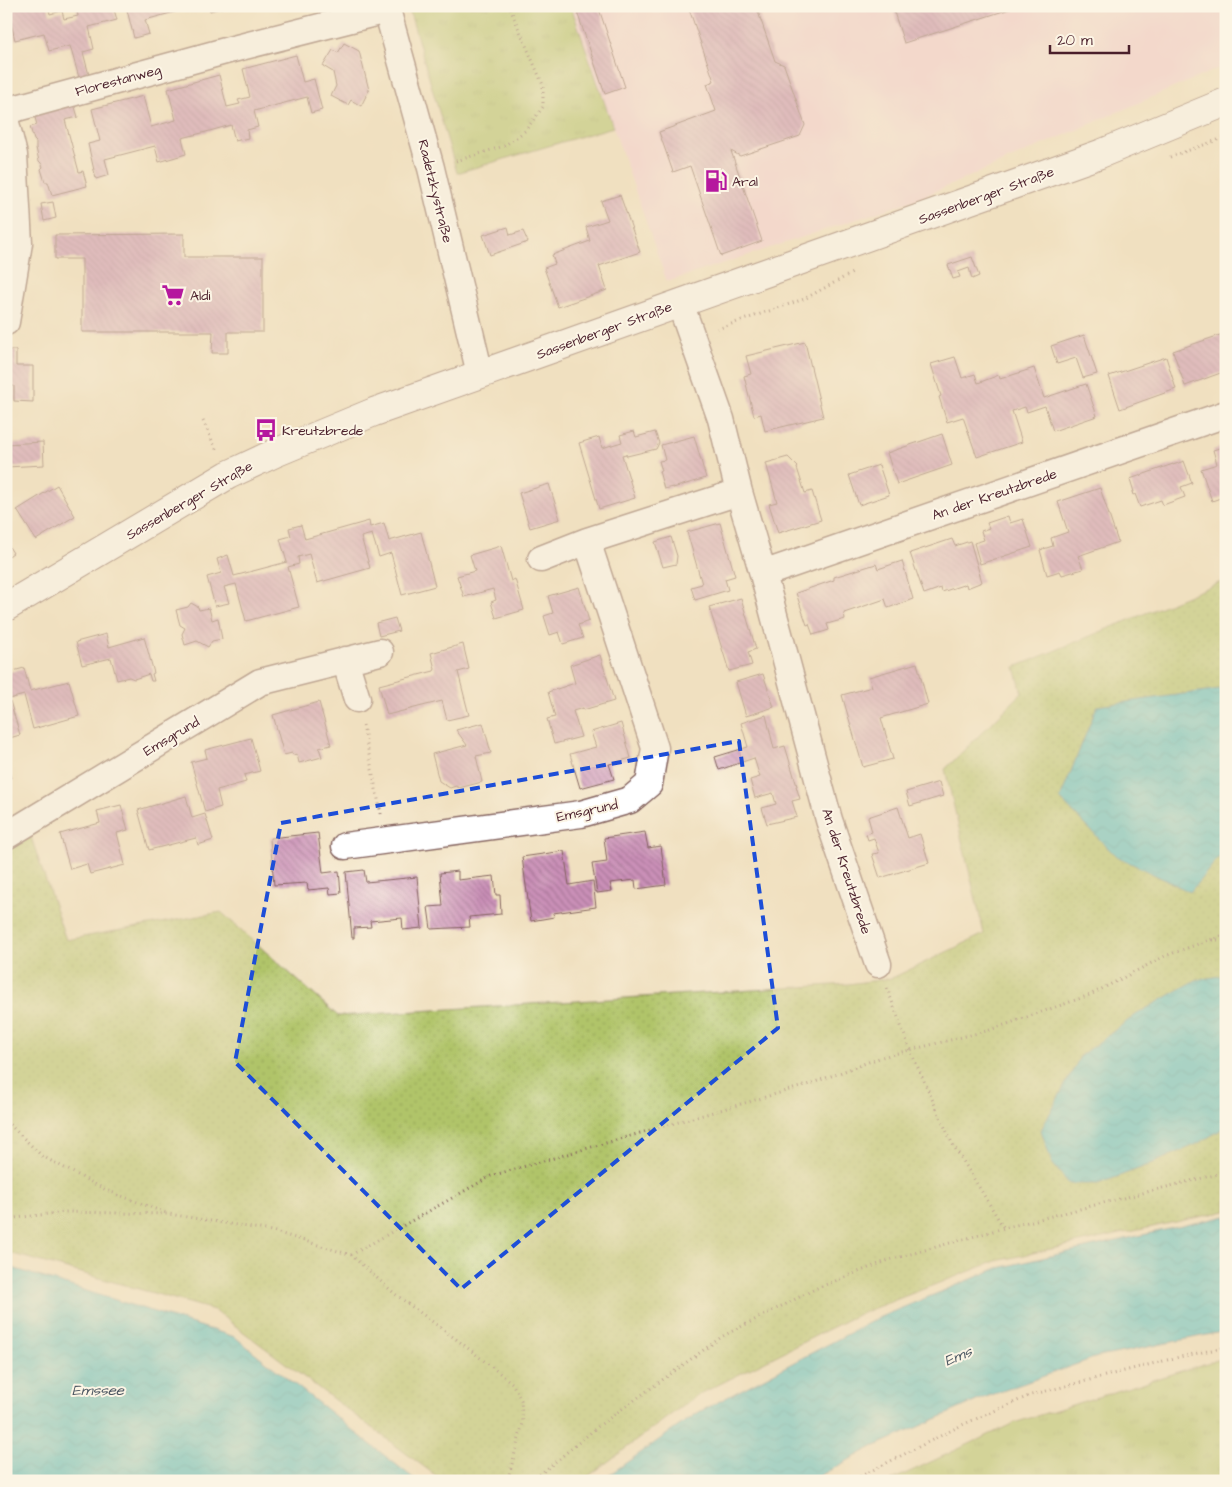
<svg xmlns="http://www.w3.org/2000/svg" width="1232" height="1487" font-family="'Architects Daughter',sans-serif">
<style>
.built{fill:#f5cfda}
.grass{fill:url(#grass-tufts);stroke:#7d724a}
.park{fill:url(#park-dots);stroke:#7d724a}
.water{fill:url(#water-waves);stroke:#4f707a}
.building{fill:url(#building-back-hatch)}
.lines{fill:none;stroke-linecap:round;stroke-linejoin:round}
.minor-casing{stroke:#84635f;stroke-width:29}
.tertiary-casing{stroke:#84635f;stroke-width:30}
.path{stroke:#84635f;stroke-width:3;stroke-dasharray:1 4;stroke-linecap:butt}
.minor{stroke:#fff;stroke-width:26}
.tertiary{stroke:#fff;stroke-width:28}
.marked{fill:none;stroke:#1d4ed8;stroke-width:4;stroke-dasharray:10 6;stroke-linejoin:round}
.labels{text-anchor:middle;stroke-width:4;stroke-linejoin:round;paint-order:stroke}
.street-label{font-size:14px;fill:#4a1f2b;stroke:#fcf5e5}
.poi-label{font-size:14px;fill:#4a1f2b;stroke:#fcf5e5;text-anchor:start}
.water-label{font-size:15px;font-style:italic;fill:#4e5863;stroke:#fcf5e5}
</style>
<defs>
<pattern id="grass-tufts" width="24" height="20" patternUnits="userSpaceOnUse" patternTransform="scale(1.25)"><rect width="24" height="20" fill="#b0c469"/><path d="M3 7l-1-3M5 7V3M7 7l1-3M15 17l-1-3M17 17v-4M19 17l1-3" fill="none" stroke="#99a85b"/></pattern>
<pattern id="park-dots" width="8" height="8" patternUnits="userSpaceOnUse" patternTransform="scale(1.25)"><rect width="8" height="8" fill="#b0c469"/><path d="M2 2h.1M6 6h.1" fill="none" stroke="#99a85b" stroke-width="1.8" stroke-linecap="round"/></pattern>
<pattern id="water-waves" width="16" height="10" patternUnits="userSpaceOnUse" patternTransform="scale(1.25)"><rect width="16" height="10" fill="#54c2ca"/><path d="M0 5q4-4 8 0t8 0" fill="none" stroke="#4ba6ae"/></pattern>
<pattern id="building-back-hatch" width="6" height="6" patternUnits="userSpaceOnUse" patternTransform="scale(1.25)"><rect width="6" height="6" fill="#ca90b8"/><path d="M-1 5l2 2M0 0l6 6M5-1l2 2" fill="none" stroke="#a67596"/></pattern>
</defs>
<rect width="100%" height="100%" fill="#fcf5e5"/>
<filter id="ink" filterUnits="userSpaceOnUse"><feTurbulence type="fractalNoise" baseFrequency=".02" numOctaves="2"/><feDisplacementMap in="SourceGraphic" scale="10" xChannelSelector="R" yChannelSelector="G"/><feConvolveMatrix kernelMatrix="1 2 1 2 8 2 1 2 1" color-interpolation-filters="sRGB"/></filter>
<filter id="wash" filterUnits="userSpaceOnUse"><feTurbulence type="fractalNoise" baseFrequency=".0096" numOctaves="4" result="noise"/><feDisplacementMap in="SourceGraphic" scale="20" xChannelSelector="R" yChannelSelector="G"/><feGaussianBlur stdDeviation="1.12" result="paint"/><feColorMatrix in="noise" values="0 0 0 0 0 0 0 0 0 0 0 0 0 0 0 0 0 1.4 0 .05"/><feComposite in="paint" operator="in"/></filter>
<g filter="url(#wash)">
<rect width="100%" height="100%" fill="#f0e0c0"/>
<!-- built -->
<path class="built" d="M571,6H1226V65L918,199L667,282Z"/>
<!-- grass -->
<path class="grass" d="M408,6H571L613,127L457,173Z
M1226,1357V1481H890L1014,1423Z"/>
<!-- park -->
<path class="park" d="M1226,580V1211L996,1261L859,1314L696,1396L582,1481H443L214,1310L6,1252V851L31,837L66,940L221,912L338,1016L848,984L892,978L984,934L945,769L1022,693L1015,667Z"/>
<!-- water -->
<path class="water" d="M1220,689L1226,709V849L1190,892L1116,856L1060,799L1097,706Z
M1226,975V1127L1195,1145L1146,1166L1098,1184H1069L1052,1163L1041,1130L1081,1055L1137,1014L1196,980Z
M1226,1216V1331L1094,1358L983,1398L871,1448L810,1481H600L699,1412L880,1317L998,1268Z
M6,1266L235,1337L417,1481H6Z"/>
<g id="blocks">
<!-- building -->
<path class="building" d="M7,6H48L50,14L62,11L64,19L78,16L76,6H113L117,20L89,27L94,49L83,52L90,79L80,81L70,46L49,51L44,33L15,40Z
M126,6H193V7L145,20L149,34L134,38Z
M209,6H224V7L210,11Z
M575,6H598L625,87L605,94Z
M688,6H756L775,61L784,65L805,125L800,136L740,156L731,151L762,241L721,256L690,166L673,172L659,132L716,111L707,84L714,81Z
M892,6H1016V7L904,43Z
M344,43L359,51L369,90L361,106L351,100L348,105L331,96L336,86L333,72L323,66L333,50L338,53Z
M296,55L303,82L314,79L322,110L311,113L307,97L254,111L258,127L247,130L248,138L235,141L231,125L206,132L182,138L186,154L159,162L155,146L105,159L109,175L96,179L88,144L100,141L92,109L143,96L151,127L176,120L168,89L219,75L227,107L240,104L238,100L250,97L243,69Z
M74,104L78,117L65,120L79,172L83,171L87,186L52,195L48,182H45L41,169L43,167L41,163L39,161L36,148V142L34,140L30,127L37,125L34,114Z
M620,195L640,252L599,266L607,290L558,307L544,268L555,264L552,255L590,241L586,227L608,220L601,201Z
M53,202L56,218L44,221L41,204Z
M508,227L510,235L523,231L528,242L490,255L483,235Z
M184,234V257H263V332H228V353H212L213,332H82V259H55V235Z
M972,257L979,276L972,279L969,268L958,272L960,277L953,279L948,265Z
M1226,333V371L1185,386L1173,351Z
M1084,335L1097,374L1083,378L1076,358L1057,364L1051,346Z
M805,342L823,417L765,431L761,414L754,416L744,376L751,374L746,356Z
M6,350H16V366H33V402L14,401V386H6Z
M955,357L962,378L975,374L978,383L999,375L1000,379L1034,368L1044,398L1086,384L1097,416L1053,431L1045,406L1027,412L1025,407L1012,411L1022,442L977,457L963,417L947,422L939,397L941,396L931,364Z
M1166,357L1176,389L1120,409L1109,376Z
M634,431L636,437L655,432L659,443L656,449L627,456L626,454L622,455L635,498L599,509L579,443L599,437L602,448L622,442L620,435Z
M942,434L952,465L897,484L887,453Z
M694,436L706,478L673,488V487L664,489L659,471H662L659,461L665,460L661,445Z
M43,442L44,465L6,467V444Z
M1226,446V496L1212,501L1201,469L1217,464L1213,450Z
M788,457L798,467L797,468L805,493L812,491L821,520L778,533L769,504L777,502L766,463Z
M1184,461L1192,483L1181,487L1185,497L1163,505L1161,500L1140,507L1135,494L1133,495L1132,492H1134L1130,479L1173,464V465Z
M879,465L889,495L859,505L849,475Z
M549,484L560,519L530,528L519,493Z
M57,485L75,516L36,540L17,510Z
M1100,488L1118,542L1078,556L1083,569L1062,575L1060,571L1047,575L1040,550L1053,546L1051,538L1068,532L1058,502Z
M1008,516L1010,523L1023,519L1032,547L980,564L974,543L984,540L981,531L989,528L987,523Z
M369,521L370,527L384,523L389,541L421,532L435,586L402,595L391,553L379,557L372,534L361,537L370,568L317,583L309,554L298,557L299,564L288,567L299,607L246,621L236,584L224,587L229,603L215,606L207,577L221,573L217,559L228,555L234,576L287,562L280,539L291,536L289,528L301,525L305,539Z
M720,523L735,576L725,579L728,590L695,600L691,587L702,584L687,532Z
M671,537L677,556L676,564L663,567L655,542Z
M952,539L955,546L970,541L982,582L967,588L966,584L942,592L941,588L924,594L910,553Z
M6,542L13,553L6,558Z
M501,546L511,581L515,579L524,610L496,618L491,602L496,600L493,589L464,597L457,576L475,571L470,555Z
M902,561L913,599L888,608L885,599L844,613L845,619L827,624L829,630L813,635L809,624L807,625L796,593L834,580V577L876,564L878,569Z
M579,587L589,621L578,625L583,638L563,644L559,632L550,635L544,616L553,613L548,596Z
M741,598L756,649L748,652L752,665L729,671L709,607Z
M191,603L198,607L199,610L209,608L212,620L218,618L222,639L212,641L208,647L197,641L185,645L182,634L185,628L180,625L176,610L188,607Z
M395,618L399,631L379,636L376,623Z
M106,634L109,647L144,637L154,673L152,674L154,681H151L149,674L134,679L129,677L117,680L111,658L82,665L76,642Z
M463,644L469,669L458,672L469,715L447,720L442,701L387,715L379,685L434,671L435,669L431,653Z
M600,655L614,701L583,710V708L573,711L581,737L554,744L547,719L555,717L548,692L575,683L570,665Z
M917,663L928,704L881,718L893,759L863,767L842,695L872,687L869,677Z
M24,668L30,691L69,681L79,716L33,729L24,695L9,699L6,688V673Z
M763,674L774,707L746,716L736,682Z
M10,701L20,735L6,739V702Z
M319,702L331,745L319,748L322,757L299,763L297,754L293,755L292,753L284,755L273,715Z
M766,715L774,749L785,746L797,786H796L800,799L792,801L797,817L767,824L762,808L776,804L773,793L755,798L750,780L760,777L754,758L719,770L715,757L748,747L741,723Z
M483,723L491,753L476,756L482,782L459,788L456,786L450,788L439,781L432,754L467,745L456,730Z
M621,723L631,758L609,764L614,779L580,788L570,754L596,747L591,732Z
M251,738L260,771L244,775L246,782L217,790L221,807L205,812L191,762L207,758L205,750Z
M6,762L11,778L6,779Z
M939,782L943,796L910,806L906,792Z
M186,796L192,818L205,814L213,840L198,845L196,838L149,850L138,810Z
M121,805L128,830L117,833L125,865L90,874L87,864L70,869L60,834L100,823L97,811Z
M898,807L908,838L920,834L929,863L880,878L872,854L879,853L874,838L868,840L866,834L872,832L868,817Z
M645,832L648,848L661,846L666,885L636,889L635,880L610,883L612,891L597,893L592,864L607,862L604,838Z
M318,833L323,873L339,871L341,893L330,894L329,888L308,890L307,883L274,885L270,838Z
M564,851L569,885L593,881L596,907L553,913L554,917L531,921L522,857Z
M364,870L366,882L417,877L422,928L403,930L402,918L370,921L371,927L354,928V938H352L346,872Z
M458,871V880L494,876L496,895H500L501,914L469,917L470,927L431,929L428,907L443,906L440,873Z"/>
</g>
</g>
<g filter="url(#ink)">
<use href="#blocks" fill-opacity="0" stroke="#84635f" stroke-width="1"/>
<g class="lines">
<defs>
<path id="minor" d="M386,6L431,168L480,374
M6,111L229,50L387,10
M6,123L14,155L19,243L6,322
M680,303L721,419L739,492L763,574L829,820L878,964
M541,559L587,541L739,492
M763,574L1226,414
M345,660L357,699
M6,836L260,682L380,652
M345,846L581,814L630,800L649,784L655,748L587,541"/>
<path id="tertiary" d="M6,607L228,475L275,453L374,412L1100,154L1226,102"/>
</defs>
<!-- minor casing -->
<use href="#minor" class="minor-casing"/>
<!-- tertiary casing -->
<use href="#tertiary" class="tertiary-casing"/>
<!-- path -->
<path class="path" d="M1170,157L1226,137
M456,161L504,146L525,131L543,107V85L509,6
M717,329L804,299L854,272
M203,421L217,451
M363,725L381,814
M1212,940H1226
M887,988L910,1050L952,1143L1004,1228
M6,1121L42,1156L106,1190L166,1213
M6,1219L66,1212L169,1214L272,1231L351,1255L395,1294L464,1345L512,1383L521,1400L523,1423L508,1479L509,1481
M351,1255L491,1176L807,1085L882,1057L990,1030L1090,995L1165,956L1226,934
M532,1481L600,1425L723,1336L817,1288L889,1260L1004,1228L1226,1172
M851,1481L962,1425L1031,1395L1175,1358L1226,1347"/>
<!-- minor -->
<use href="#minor" class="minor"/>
<!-- tertiary -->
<use href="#tertiary" class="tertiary"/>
</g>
</g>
<!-- marked area -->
<path d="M0 0H1232V1487H0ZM739,741L778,1028L461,1289L235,1062L281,823Z" fill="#f0e0c0" fill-opacity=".55" fill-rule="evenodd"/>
<path class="marked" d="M739,741L778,1028L461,1289L235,1062L281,823Z"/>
<!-- icons -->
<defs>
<symbol id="fuel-bare" viewBox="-9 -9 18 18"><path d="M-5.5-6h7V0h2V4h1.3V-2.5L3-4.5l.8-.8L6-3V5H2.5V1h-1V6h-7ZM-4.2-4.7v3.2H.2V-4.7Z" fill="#b5179e" stroke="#fcf5e5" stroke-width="2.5" paint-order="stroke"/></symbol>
<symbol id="supermarket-bare" viewBox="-9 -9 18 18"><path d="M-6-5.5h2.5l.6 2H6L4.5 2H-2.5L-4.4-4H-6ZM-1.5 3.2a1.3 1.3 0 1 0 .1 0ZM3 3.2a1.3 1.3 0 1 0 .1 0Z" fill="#b5179e" stroke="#fcf5e5" stroke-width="2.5" paint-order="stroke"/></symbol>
<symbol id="bus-bare" viewBox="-9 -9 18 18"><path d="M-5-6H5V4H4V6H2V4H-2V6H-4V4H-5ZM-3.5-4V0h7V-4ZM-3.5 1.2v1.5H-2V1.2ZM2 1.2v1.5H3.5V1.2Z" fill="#b5179e" stroke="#fcf5e5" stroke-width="2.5" paint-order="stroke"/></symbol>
</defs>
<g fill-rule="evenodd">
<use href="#fuel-bare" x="700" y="165" width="32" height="32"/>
<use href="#supermarket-bare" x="157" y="279" width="32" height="32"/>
<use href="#bus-bare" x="250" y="414" width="32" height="32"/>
</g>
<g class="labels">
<!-- street labels -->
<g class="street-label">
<text transform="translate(118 80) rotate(-15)" y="5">Florestanweg</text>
<text transform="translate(436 191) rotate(76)" y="5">Radetzkystraße</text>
<text transform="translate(986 195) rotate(-20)" y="5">Sassenberger Straße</text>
<text transform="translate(604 330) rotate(-20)" y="5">Sassenberger Straße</text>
<text transform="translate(994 494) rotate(-19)" y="5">An der Kreutzbrede</text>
<text transform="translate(189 500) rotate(-30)" y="5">Sassenberger Straße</text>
<text transform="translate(171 736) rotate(-31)" y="5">Emsgrund</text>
<text transform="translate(587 810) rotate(-12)" y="5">Emsgrund</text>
<text transform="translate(847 871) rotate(72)" y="5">An der Kreutzbrede</text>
</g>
<!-- poi labels -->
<g class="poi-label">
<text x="732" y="186">Aral</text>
<text x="190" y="300">Aldi</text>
<text x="282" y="435">Kreutzbrede</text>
</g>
<!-- water labels -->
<g class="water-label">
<text transform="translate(958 1356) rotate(-23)" y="5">Ems</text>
<text x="98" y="1395">Emssee</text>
</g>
</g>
<!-- margin -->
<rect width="1232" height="1487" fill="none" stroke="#fcf5e5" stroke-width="25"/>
<!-- scale -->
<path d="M1050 45v8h79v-8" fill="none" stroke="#4a1f2b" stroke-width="2.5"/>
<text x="1057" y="45" font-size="15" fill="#4a1f2b" stroke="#fcf5e5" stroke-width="4" paint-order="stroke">20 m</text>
</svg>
